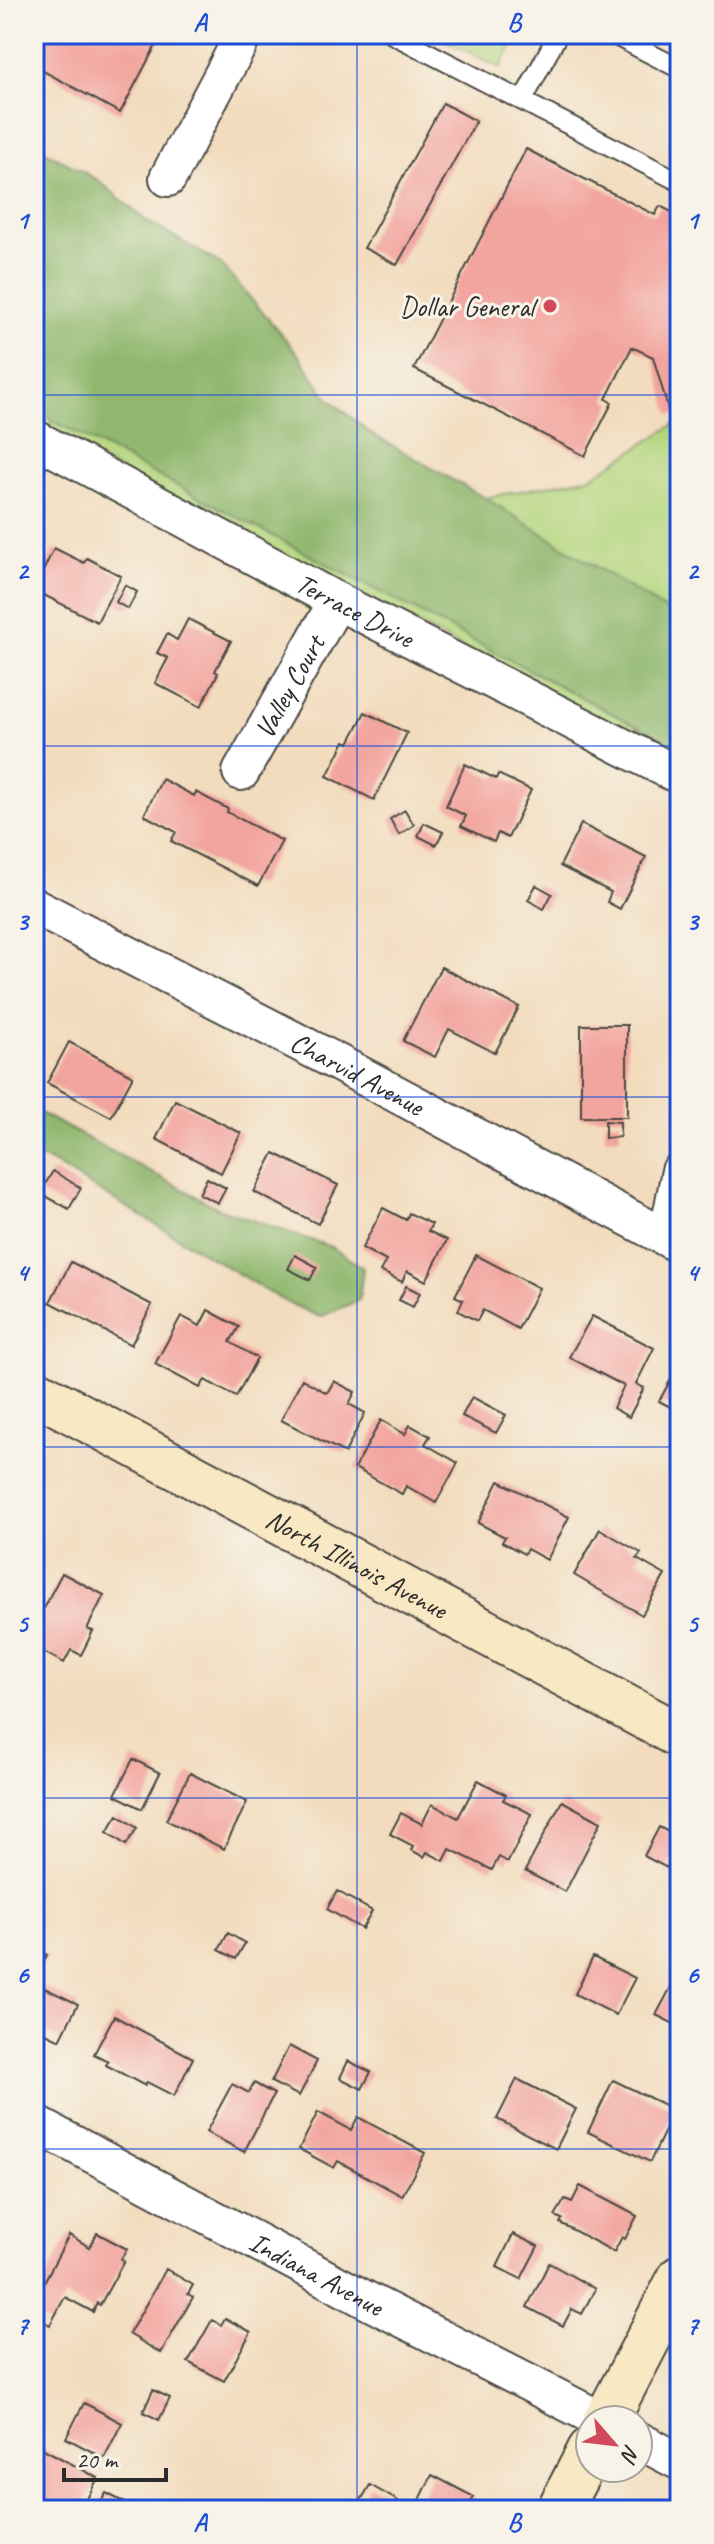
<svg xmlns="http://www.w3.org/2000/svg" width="714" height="2544" font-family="Caveat,sans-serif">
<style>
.green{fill:#b4d67e;stroke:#708054;stroke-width:2}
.forest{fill:#8fb76d;stroke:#5d714c;stroke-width:2}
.building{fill:#f2a49e}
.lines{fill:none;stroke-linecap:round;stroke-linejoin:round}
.lane-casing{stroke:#494641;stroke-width:22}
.street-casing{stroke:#494641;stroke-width:40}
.secondary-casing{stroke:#494641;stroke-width:48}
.lane{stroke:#fff;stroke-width:18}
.street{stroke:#fff;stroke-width:36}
.secondary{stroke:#f8e8c3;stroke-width:44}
.grid{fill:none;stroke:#1d4ed8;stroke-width:2;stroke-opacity:0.55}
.poi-dot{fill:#d1495b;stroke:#f7f3e8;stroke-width:3}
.labels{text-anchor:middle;stroke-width:6;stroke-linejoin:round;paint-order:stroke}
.poi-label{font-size:28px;fill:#2b2b2b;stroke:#f7f3e8;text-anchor:end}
.street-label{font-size:28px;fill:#2b2b2b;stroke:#f7f3e8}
.neatline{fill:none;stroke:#1d4ed8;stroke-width:3}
.grid-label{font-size:26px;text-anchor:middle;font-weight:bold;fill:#1d4ed8}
</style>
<rect width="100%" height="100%" fill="#f7f3e8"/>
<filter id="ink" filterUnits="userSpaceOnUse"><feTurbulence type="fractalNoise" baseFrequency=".0125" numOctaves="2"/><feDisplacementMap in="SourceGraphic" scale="16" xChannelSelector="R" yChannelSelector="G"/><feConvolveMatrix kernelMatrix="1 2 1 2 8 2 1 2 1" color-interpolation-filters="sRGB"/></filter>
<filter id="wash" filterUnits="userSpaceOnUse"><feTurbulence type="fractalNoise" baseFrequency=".006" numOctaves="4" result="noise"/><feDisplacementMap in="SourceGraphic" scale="32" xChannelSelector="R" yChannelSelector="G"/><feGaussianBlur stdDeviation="1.8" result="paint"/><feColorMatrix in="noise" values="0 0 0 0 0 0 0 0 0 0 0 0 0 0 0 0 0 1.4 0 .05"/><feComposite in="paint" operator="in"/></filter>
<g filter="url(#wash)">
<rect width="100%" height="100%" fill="#f2dcbd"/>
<!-- green -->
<path class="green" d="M433,34H518L500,68Z
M53,420L680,749V760L46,433Z
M680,421V619L485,498L591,477Z"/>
<!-- forest -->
<path class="forest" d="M34,145L98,180L145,220L221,264L295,350L328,398L370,433L485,498L680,619V749L34,411Z
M34,1110L220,1209L331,1247L363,1268L359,1300L320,1317L284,1301L49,1161L34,1156Z"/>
<g id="blocks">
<!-- building -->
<path class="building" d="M48,34H162L120,113L34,66V60Z
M443,103L476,121L397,265L364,248Z
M526,149L655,215L660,206L680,216V412L670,415L653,357L632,347L606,399L612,403L585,456L414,369Z
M54,548L84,563L87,558L121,576L97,622L34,590Z
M125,585L137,592L128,609L116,602Z
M188,619L231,641L215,671L218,673L201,707L155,683L168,658L157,653L167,634L177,640Z
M365,712L407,733L374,800L327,776L345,741L349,743Z
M465,764L496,779L498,774L531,790L508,838L498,833L494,842L461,826L466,816L446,806Z
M162,779L194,796L196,792L228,809L227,812L282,841L258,886L171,841L176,832L144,815Z
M405,810L414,825L399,835L390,819Z
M424,823L443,832L436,845L418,836Z
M581,824L646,857L620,909L607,902L611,892L560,866Z
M536,885L552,894L544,909L528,900Z
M441,967L519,1007L495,1053L449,1029L435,1057L403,1041Z
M581,1025H627V1117H581Z
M69,1042L133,1076L111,1117L47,1083Z
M175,1100L241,1133L221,1173L156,1139Z
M605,1121L620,1122V1137L605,1138Z
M274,1153L338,1185L318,1224L254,1192Z
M53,1171L81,1188L69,1209L40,1193Z
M207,1178L226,1188L218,1203L199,1194Z
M383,1208L406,1220L409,1213L432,1224L428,1231L447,1240L426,1281L407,1271L402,1282L380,1271L386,1261L362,1248Z
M295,1255L317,1267L310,1280L288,1269Z
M476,1255L539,1288L518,1329L483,1310L477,1321L458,1311L463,1300L455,1296Z
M71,1262L152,1305L131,1345L50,1302Z
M406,1286L420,1293L413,1307L399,1300Z
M208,1310L239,1327L230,1342L257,1358L236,1397L205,1380L200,1388L155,1364L181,1316L200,1326Z
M592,1316L654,1348L636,1384L644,1388L629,1417L613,1408L624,1386L569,1357Z
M680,1363V1412L659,1401Z
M302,1379L327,1393L334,1381L355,1392L349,1404L365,1413L345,1453L281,1420Z
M472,1397L506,1415L496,1433L462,1416Z
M381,1420L405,1434L410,1425L430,1436L425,1444L458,1463L436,1503L406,1486L402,1494L355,1468Z
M499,1481L569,1517L547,1560L527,1549L524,1554L502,1542L505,1537L478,1523Z
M600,1529L641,1553L637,1559L665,1575L642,1615L574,1575Z
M62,1573L104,1595L87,1629L93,1631L81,1655L71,1650L64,1663L34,1647V1626Z
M133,1759L160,1773L142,1809L115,1795Z
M190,1773L247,1802L224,1849L166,1820Z
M478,1780L506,1795L503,1800L532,1814L508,1862L499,1857L492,1870L450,1849L444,1861L427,1852L424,1857L411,1850L413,1846L390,1834L401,1813L422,1824L432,1804L458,1818Z
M562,1801L601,1822L565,1892L525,1871Z
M118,1815L137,1828L126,1845L107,1832Z
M659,1827L680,1838V1842L667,1868L644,1856Z
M680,1852V1878L669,1872Z
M337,1891L372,1911L362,1929L327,1909Z
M228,1933L245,1943L236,1959L219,1950Z
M34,1949L47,1955L34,1981Z
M593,1957L635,1978L616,2015L575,1994Z
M677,1976L680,1977V2027L656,2015Z
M34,1983L78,2004L60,2040L44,2032L34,2053Z
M114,2016L193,2058L174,2096L147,2082L145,2086L106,2065L108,2061L94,2054Z
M289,2046L317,2061L299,2096L271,2082Z
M348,2061L371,2072L362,2089L340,2078Z
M517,2079L576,2109L556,2149L497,2119Z
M613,2080L675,2110L650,2162L588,2132Z
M254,2083L274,2094L244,2152L206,2132L232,2084L249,2093Z
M318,2112L351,2130L358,2117L425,2153L402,2196L338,2161L334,2168L299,2149Z
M580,2186L637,2216L625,2239L622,2237L614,2252L560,2223L562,2219L555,2216L565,2199L572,2202Z
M97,2233L127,2249L121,2259L124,2261L100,2305L97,2303L93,2312L65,2297L50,2325L34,2316V2301L69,2235L90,2247Z
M513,2234L538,2246L521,2279L497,2267Z
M549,2263L595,2289L582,2314L572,2309L563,2326L527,2307Z
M166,2269L193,2285L188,2294L193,2297L161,2353L129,2334Z
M225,2318L251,2332L224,2381L188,2362L212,2320L221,2325Z
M153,2390L170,2398L159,2420L143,2412Z
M84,2403L122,2423L104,2458L66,2438Z
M36,2445L98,2478L81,2510H34Z
M432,2475L474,2497L467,2510H415Z
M370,2485L398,2501L393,2510H362L357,2507Z
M106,2493L129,2505L126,2510H96Z"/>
</g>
</g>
<g filter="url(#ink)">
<use href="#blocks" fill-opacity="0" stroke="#494641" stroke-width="2"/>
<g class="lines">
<defs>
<path id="lane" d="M392,34L680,182
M612,34L680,69
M523,100L558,34"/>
<g id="street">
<path d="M168,178L244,34"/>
<path id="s1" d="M34,438L337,601L680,776"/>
<path id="s2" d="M241,772L337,601"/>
<path id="s3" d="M34,906L325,1056L680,1245"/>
<path d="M667,1238L680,1171"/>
<path id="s4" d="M34,2123L372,2303L601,2420"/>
<path d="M638,2440L680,2462"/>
</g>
<g id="secondary">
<path id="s5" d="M34,1391L680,1736"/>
<path d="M606,2420L680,2278"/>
<path d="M559,2510L590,2450"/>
</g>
</defs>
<!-- lane casing -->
<use href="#lane" class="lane-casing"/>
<!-- street casing -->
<use href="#street" class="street-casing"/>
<!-- secondary casing -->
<use href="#secondary" class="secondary-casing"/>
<!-- lane -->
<use href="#lane" class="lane"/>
<!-- street -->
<use href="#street" class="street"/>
<!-- secondary -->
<use href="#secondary" class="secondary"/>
</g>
</g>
<!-- grid -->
<path class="grid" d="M357,34V2510M34,395H680M34,746H680M34,1097H680M34,1447H680M34,1798H680M34,2149H680"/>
<!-- markers -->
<circle class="poi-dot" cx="550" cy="306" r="8"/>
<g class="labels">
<!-- poi labels -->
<g class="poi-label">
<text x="534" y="316">Dollar General</text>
</g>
<!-- street labels -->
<g class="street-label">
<text dy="10" stroke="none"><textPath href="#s1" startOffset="364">Terrace Drive</textPath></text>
<text dy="10" stroke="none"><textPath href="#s2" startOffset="98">Valley Court</textPath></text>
<text dy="10" stroke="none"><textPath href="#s3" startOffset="364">Charvid Avenue</textPath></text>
<text dy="10" stroke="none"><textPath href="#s5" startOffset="366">North Illinois Avenue</textPath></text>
<text dy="10" stroke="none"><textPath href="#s4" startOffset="320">Indiana Avenue</textPath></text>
</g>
</g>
<!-- margin -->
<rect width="714" height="2544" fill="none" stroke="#f7f3e8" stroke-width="88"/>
<!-- north arrow -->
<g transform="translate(614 2444) rotate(118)"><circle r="38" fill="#f7f3e8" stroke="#a5a39c" stroke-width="2"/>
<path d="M0-6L14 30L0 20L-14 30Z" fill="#d1495b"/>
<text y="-12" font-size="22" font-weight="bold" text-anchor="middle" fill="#2b2b2b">N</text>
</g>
<!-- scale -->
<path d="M64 2468v12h102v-12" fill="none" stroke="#2b2b2b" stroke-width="4"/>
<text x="76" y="2468" font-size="24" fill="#2b2b2b" stroke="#f7f3e8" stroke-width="6" paint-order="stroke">20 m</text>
<rect x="44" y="44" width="626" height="2456" class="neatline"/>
<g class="grid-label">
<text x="200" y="31">A</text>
<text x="514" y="31">B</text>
<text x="22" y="229">1</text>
<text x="692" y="229">1</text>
<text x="22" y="579">2</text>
<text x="692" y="579">2</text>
<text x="22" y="930">3</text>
<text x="692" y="930">3</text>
<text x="22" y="1281">4</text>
<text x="692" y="1281">4</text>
<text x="22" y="1632">5</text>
<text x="692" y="1632">5</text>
<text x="22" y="1983">6</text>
<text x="692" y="1983">6</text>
<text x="22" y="2334">7</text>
<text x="692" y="2334">7</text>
<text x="200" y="2531">A</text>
<text x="514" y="2531">B</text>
</g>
</svg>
